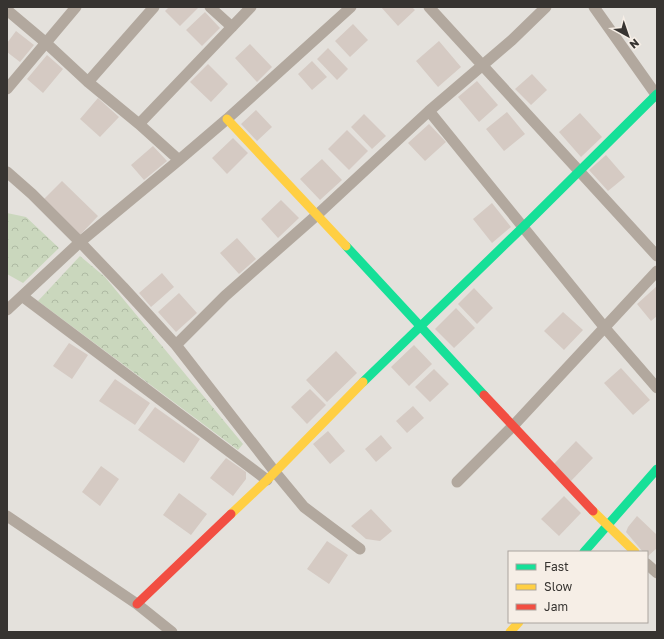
<svg xmlns="http://www.w3.org/2000/svg" width="664" height="639" font-family="'Golos Text',sans-serif">
<style>
.park{fill:url(#park-crowns)}
.building{fill:#d5cac3}
.lines{fill:none;stroke-linecap:round;stroke-linejoin:round}
.street{stroke:#b2a89e;stroke-width:11}
.fast{stroke:#16e098;stroke-width:9}
.slow{stroke:#ffcf43;stroke-width:9}
.jam{stroke:#f24e42;stroke-width:9}
</style>
<defs>
<pattern id="park-crowns" width="20" height="18" patternUnits="userSpaceOnUse"><rect width="20" height="18" fill="#cad7bd"/><path d="M2 6a3 3 0 1 1 6 0M12 15a3 3 0 1 1 6 0" fill="none" stroke="#aeb9a3"/></pattern>
</defs>
<rect width="100%" height="100%" fill="#e4e1dc"/>
<!-- park -->
<path class="park" d="M7,213L26,217L59,248L23,283L7,274Z
M80,256L105,277L243,444L238,450L38,301Z"/>
<!-- building -->
<path class="building" d="M169,7H199L180,26L165,11Z
M381,7H412L415,10L398,26Z
M205,12L220,28L202,46L186,30Z
M353,24L368,40L350,57L335,41Z
M16,31L34,45L20,62L7,52V43Z
M439,41L461,67L438,87L416,61Z
M250,44L272,67L257,82L235,58Z
M328,48L348,69L337,80L317,59Z
M47,55L63,69L43,93L27,79Z
M312,61L327,77L312,90L298,74Z
M208,64L228,84L211,102L190,82Z
M532,74L547,90L531,105L515,89Z
M477,81L498,105L479,122L458,97Z
M98,98L119,117L100,137L80,119Z
M256,110L272,127L257,141L241,124Z
M507,112L525,134L504,151L486,129Z
M580,113L602,137L581,157L559,132Z
M364,114L386,136L372,149L351,127Z
M429,124L446,142L425,161L408,143Z
M347,130L368,151L349,170L328,149Z
M233,138L248,153L227,174L212,158Z
M153,146L167,161L144,180L131,165Z
M606,155L625,177L608,191L589,170Z
M322,159L342,180L320,200L300,179Z
M62,181L98,216L80,235L43,200Z
M281,200L299,218L278,238L261,219Z
M492,203L511,227L492,243L473,219Z
M237,238L256,259L239,274L220,253Z
M162,273L174,287L151,307L139,293Z
M657,286V316L651,321L637,304Z
M474,288L493,308L477,324L458,304Z
M179,293L197,313L176,332L158,312Z
M456,308L475,328L454,348L435,329Z
M563,312L583,330L564,350L544,331Z
M69,343L88,355L72,379L53,366Z
M414,345L432,364L409,386L391,367Z
M336,351L357,373L327,402L306,380Z
M621,368L650,400L633,415L604,383Z
M434,369L449,384L430,402L415,387Z
M115,379L150,403L135,425L99,401Z
M310,389L326,405L307,424L291,407Z
M413,406L424,418L407,433L396,421Z
M155,407L200,439L184,463L138,430Z
M328,431L345,451L330,464L313,444Z
M381,435L392,448L376,462L365,449Z
M576,441L593,458L571,481L554,464Z
M226,458L246,472V479L233,496L210,478Z
M101,466L119,479L100,506L82,492Z
M179,493L207,514L191,535L163,515Z
M564,496L581,513L559,536L541,519Z
M371,509L392,531L380,541L366,539L351,526Z
M637,516L657,535V548L647,557V552H643L626,532L628,527Z
M327,541L348,555L329,584L307,569Z"/>
<g class="lines">
<!-- street -->
<path class="street" d="M210,7L232,27
M429,7L657,256
M594,7L657,96
M7,10L45,42L88,82L139,124L179,160
M88,82L154,7
M7,89L76,7
M429,111L605,328L657,388
M139,124L251,7
M7,172L32,194L80,242L123,287L176,345L275,472L304,507L360,549
M22,296L267,480
M7,310L80,242L179,160L227,119L351,7
M176,345L225,296L318,214L429,111L512,40L546,7
M457,482L513,426L657,271
M7,516L137,604L172,632
M647,564L657,573"/>
<!-- fast -->
<path class="fast" d="M346,246L484,395
M363,382L523,227L657,94
M584,552L657,469"/>
<!-- slow -->
<path class="slow" d="M227,119L346,246
M593,511L635,552
M231,514L267,480L363,382
M510,632L519,622"/>
<!-- jam -->
<path class="jam" d="M484,395L593,511
M137,604L231,514"/>
</g>
<!-- border -->
<rect width="664" height="639" fill="none" stroke="#373431" stroke-width="16"/>
<!-- legend -->
<rect x="508" y="551" width="140" height="72" fill="#f6eee6" stroke="#aaa49e"/>
<rect x="516" y="564" width="20" height="6" fill="#16e098" stroke="#aaa49e"/>
<text x="544" y="571" font-size="12" fill="#373431">Fast</text>
<rect x="516" y="584" width="20" height="6" fill="#ffcf43" stroke="#aaa49e"/>
<text x="544" y="591" font-size="12" fill="#373431">Slow</text>
<rect x="516" y="604" width="20" height="6" fill="#f24e42" stroke="#aaa49e"/>
<text x="544" y="611" font-size="12" fill="#373431">Jam</text>
<!-- north arrow -->
<g transform="translate(628 36) rotate(140)" stroke="#f6eee6" stroke-width="3" paint-order="stroke">
<path d="M0-3L7 15L0 10L-7 15Z" fill="#373431"/>
<text y="-6" font-size="11" font-weight="bold" text-anchor="middle" fill="#373431">N</text>
</g>
</svg>
